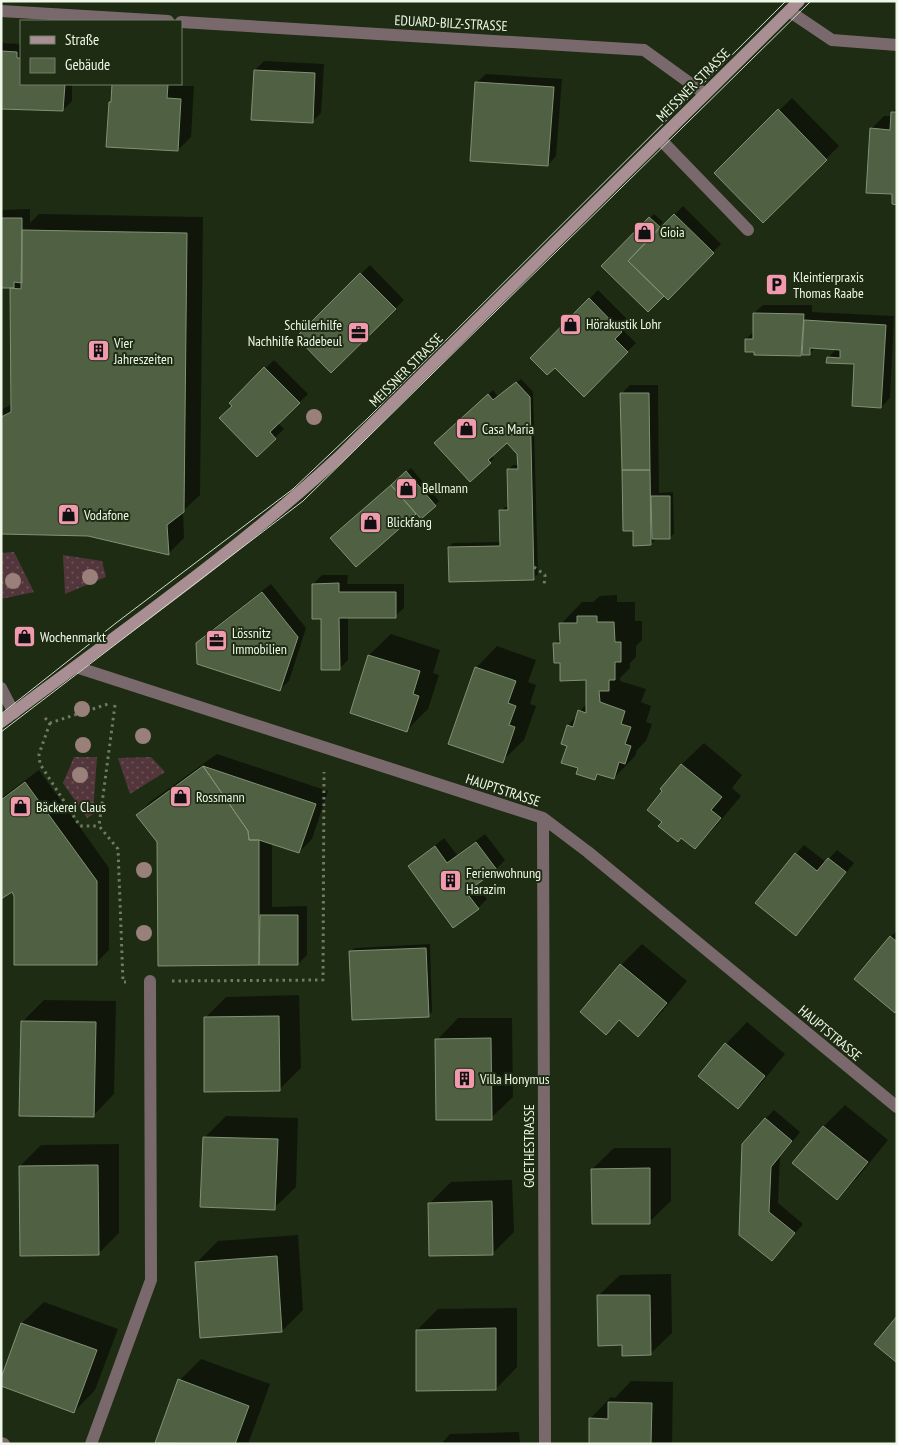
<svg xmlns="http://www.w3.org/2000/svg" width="898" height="1445" font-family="'PT Sans Narrow',sans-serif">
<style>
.grass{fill:url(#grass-dots)}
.shadow{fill:#0007}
.building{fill:#506143;stroke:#819274}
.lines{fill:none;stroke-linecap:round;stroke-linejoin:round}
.path{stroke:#6f7b66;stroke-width:3;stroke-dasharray:2.5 4;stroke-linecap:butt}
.lane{stroke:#7a696c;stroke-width:12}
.street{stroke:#7a696c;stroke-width:12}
.secondary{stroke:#a98e93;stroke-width:12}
.tram{stroke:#d2dcca;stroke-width:1}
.tree{fill:#99807b}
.labels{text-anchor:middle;stroke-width:4;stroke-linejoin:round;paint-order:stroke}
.street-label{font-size:14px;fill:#eff8e8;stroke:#1e2c13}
.poi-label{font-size:14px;fill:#eff8e8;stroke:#1e2c13;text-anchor:start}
</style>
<defs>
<pattern id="grass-dots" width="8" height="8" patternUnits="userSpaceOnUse" patternTransform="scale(1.25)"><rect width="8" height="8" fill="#53363c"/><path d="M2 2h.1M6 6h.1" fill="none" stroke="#6c5458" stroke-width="1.8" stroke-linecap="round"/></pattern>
</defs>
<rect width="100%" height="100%" fill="#1e2c13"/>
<!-- grass -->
<path class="grass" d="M14,552L34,592L1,599V553Z
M63,555L102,561L106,577L65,594Z
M74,757H97L93,814L87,818L63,783Z
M151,757L165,772L130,794L118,758Z"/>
<!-- shadow -->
<path class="shadow" d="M1,43L21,44V84H72V101L63,110L1,107Z
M264,61L324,64L321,113L312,122L255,70Z
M486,74L562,79L556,156L548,165L477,82Z
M113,84H180V86H194L191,137L178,150L110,103L112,100Z
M792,98L839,146L763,222L715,173Z
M897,108V203L871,129L884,116H892V112Z
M683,206L721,244L668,298L664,294L603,266L654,214L663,222L634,253L636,254Z
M30,209V223L39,214L203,217L200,495L183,511L184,538L168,554L88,535L1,533V410L12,404V289L14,287L1,286V210Z
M370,265L404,300L331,372L297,337Z
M598,290L630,322L623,330L636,343L584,395L555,366L532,358Z
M763,305H812V312L894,316L890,398L881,407L856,363L828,358L837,348L816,347L809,354H755V351L746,339L754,331V313Z
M274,360L308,394L278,423L284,429L257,455L230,403Z
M521,379L533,392L538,574L533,579L449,547L453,543L501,542V511L505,507H509V469L513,465H519L518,453L507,441L491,455L494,458L470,481L436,443L493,390L498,397Z
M630,385H658L659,493L673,492L674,533L670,538H657L651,544L621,394Z
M411,468L439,501L421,518L416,512L356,565L341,530Z
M322,575H348L347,584H404V608L395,616L348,617V660L339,669L322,617L313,584Z
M271,584L306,628L289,681L280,689L197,644L206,634Z
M617,595V602H635V621H642V640L636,646V657L630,663V668L620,678V681L646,689L641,702L651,706L646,722L652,724L646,741L637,750L635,756L614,778L600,773L595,778L568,745V726L587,703V679L561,661L555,644L561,638V624L582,602H593L600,596Z
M391,634L440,650L433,673L439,675L428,709L407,730L369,655Z
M497,646L536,660L528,682L536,685L530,704L536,706L524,740L502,761L476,668Z
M704,743L742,775L732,788L741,796L716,826L695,848L663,822L664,791L662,789L682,764Z
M217,754L328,791L312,839L299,852L272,843V907L307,906V955L298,964L159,965L158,842L137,815L150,802Z
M39,770L109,868V950L96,963L16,896L12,890L1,898V798Z
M485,834L505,860L496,869L475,884L487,899L478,908L410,866L444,838L457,855Z
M804,845L826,862L837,850L854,863L796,934V854Z
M897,931V1009L890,937Z
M430,944L432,1012L428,1016L350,952L355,948Z
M642,944L687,981L660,1014L638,1035L620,1020L606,1033L621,965Z
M299,995L301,1068L279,1090L205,1018L226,997Z
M44,1000L116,1001L114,1094L93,1116L23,1021Z
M458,1018H512L513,1097L491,1118L437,1040Z
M747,1022L785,1054L759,1086L738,1107L726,1044Z
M845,1105L888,1140L858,1177L837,1198L794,1163L824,1126Z
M774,1110L800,1132L780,1157L778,1203L803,1224L772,1260L740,1235L765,1119Z
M226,1116L298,1118L296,1187L274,1208L205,1137Z
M119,1144V1233L98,1254L20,1166L41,1145Z
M614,1148H671V1201L649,1222L592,1169Z
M512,1180L514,1232L492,1254L430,1203L451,1182Z
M298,1235L303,1310L282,1331L197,1262L218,1241Z
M671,1274L672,1333L650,1354L623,1344L598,1296L620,1275Z
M44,1302L118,1329L95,1390L74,1412L1,1382L22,1323Z
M517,1308V1367L496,1389L417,1330L438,1309Z
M201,1359L270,1384L248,1444H161L156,1442L180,1380Z
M631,1381L673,1382L672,1444H590V1419L611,1397L615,1398Z
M519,1432L520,1444H441L450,1434Z"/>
<!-- building -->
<path class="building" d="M1,51L17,52V58H21V84H65L63,111L1,109Z
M254,70L315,73L313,123L251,120Z
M475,82L554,87L548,166L470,161Z
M112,84H168L167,98L181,99L178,151L106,147L109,102H111Z
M778,109L827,160L763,223L714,173Z
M891,112H897V205L892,204V194L866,193L870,128L890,130Z
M674,214L714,253L668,300L628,261Z
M649,217L660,227L628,261L664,296L648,312L601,266Z
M1,218H22V283L14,282V288H1Z
M22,230L187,233L184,512L167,525L169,555L88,536L1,534V417L11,412L10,288L21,289Z
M360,273L396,309L331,373L296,337Z
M589,298L622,332L615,339L628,352L584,397L555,368L547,375L530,358Z
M753,313L804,314L801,356L754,355V352H745V339H753Z
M804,320L886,325L881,408L852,406L854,364L826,363L827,357L840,358V350L810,348V355H802Z
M264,367L300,403L270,432L276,439L257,457L219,418L232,406L229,403Z
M516,382L530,397L534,580L449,582L448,547L500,546L499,510H508L507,469H518L517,454L507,443L488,460L491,463L470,482L434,443L488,394L493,400Z
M620,393H649L650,470H622Z
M622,470H650L651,545L633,546V531H623Z
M406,471L436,506L421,519L391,485Z
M391,485L416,514L356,567L330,538Z
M651,496H670V539H652Z
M339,583V592H396V618H339L340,670H321V619H312V584Z
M262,592L298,637L280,691L197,664L196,643Z
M577,616H597V622H614L615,642H621V662H615V680H609V691H599L600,702L625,711L621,724L631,727L625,744L631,746L625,764L619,762L614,779L597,774L595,780L576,774L578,768L561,763L567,746L561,744L567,725L573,727L578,710L586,713V680L560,681V663H554L553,643H560L559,623H577Z
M368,655L420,671L413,694L419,696L407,732L350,713Z
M475,667L516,681L508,703L516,706L509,725L515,727L503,763L448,744Z
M681,764L722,797L711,810L721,818L695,849L681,838L678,842L658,826L662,822L647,810L662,791L660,789Z
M203,766L316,804L299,853L259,840H249L248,831Z
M203,766L248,831L249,840H259V965L158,966L157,842L136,815Z
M25,782L97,881V965H14V896L12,892L1,899V800Z
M476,842L497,870L466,892L479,909L453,928L408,866L435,846L447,863Z
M795,853L817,871L828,858L846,872L796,936L755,903Z
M260,915H298V965H259Z
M890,936L897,942V1010L895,1013L854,979Z
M426,948L429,1017L352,1020L349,951Z
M620,964L667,1003L638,1037L619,1020L606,1035L580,1012Z
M279,1016L280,1091L204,1092V1017Z
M21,1021L96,1022L94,1117L19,1116Z
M491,1038L492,1120H436L435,1039Z
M725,1043L765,1076L738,1109L698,1076Z
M765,1118L792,1141L771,1167L769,1212L795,1233L772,1261L739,1235L742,1144Z
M823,1126L868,1162L837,1200L792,1163Z
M203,1137L278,1139L275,1210L200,1207Z
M98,1165L99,1255L20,1256L19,1166Z
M650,1168V1224H592L591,1169Z
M492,1201L493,1255L429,1256L428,1203Z
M277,1256L282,1332L200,1338L195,1262Z
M597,1295H650L651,1355L622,1356V1345L598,1346Z
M897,1316V1360L896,1362L874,1344Z
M21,1323L97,1350L74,1413L1,1386V1378Z
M496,1328V1390L416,1391V1330Z
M178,1379L249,1406L235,1444L155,1443Z
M608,1402L652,1403L651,1444H589V1418L608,1419Z"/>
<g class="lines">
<!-- path -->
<path class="path" d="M534,567L545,575L544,586
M115,705L99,826L118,849L123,982H126
M45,718L50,723L111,703
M50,723L39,754L40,764L80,826H99
M172,981L323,980L324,772"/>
<!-- lane -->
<path class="lane" d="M660,139L748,230
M91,1444L151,1280L150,981"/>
<!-- street -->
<path class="street" d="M1,11L168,21
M789,11L832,40L897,45
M181,22L644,50L705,94
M76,667L543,818L588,852L897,1107
M1,688L14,713
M543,818L545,1444
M1,1443L4,1444"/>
<!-- secondary -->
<path class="secondary" d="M1,722C115,636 234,554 339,457L799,1"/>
<!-- tram -->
<path class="tram" d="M1,714L116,623L293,489L368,418L786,1
M1,732L303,501L811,1"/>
</g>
<!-- trees -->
<g class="tree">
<circle cx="314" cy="417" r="8"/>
<circle cx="90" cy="577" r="8"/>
<circle cx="13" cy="581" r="8"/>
<circle cx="82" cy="709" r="8"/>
<circle cx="143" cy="736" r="8"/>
<circle cx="83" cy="745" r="8"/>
<circle cx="80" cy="775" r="8"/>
<circle cx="144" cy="870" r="8"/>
<circle cx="144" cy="933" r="8"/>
</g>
<!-- icons -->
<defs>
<symbol id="shop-square" viewBox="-11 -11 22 22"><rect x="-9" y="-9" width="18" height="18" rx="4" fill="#f29aad" stroke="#1e2c13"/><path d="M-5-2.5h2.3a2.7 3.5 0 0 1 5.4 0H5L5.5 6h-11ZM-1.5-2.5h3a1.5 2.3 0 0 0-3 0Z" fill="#111"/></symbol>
<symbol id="parking-square" viewBox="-11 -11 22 22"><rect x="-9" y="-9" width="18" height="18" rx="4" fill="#f29aad" stroke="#1e2c13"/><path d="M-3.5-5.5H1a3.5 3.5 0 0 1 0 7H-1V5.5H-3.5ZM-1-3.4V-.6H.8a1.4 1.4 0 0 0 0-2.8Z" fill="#111"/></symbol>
<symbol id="office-square" viewBox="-11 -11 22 22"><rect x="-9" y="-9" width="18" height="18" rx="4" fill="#f29aad" stroke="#1e2c13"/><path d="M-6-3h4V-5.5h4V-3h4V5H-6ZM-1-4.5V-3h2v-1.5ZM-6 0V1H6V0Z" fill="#111"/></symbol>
<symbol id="building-square" viewBox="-11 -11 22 22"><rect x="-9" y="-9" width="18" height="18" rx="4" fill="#f29aad" stroke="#1e2c13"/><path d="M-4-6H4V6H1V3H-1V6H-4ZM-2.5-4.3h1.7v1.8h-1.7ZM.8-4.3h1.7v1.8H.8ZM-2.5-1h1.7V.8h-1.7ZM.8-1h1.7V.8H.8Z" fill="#111"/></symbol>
</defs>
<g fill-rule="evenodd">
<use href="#shop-square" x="632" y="220" width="25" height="25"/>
<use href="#parking-square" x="764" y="272" width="25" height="25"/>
<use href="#shop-square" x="558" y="312" width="25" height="25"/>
<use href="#office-square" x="346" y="320" width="25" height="25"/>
<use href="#building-square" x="86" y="338" width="25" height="25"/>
<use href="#shop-square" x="454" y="416" width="25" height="25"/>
<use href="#shop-square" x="394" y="476" width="25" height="25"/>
<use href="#shop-square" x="56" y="502" width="25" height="25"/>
<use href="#shop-square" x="358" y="510" width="25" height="25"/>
<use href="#shop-square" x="12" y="624" width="25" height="25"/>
<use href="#office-square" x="204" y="628" width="25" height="25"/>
<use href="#shop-square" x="168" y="784" width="25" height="25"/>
<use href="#shop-square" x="8" y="794" width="25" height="25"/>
<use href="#building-square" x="438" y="868" width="25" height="25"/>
<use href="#building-square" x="452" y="1066" width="25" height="25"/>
</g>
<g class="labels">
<!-- street labels -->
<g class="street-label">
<text transform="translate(451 23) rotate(3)" y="5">EDUARD-BILZ-STRASSE</text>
<text transform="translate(693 85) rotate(-45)" y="5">MEISSNER STRASSE</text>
<text transform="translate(406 370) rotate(-45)" y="5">MEISSNER STRASSE</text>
<text transform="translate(503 790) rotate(18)" y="5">HAUPTSTRASSE</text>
<text transform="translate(830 1033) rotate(40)" y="5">HAUPTSTRASSE</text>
<text transform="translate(529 1146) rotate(-90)" y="5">GOETHESTRASSE</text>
</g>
<!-- poi labels -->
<g class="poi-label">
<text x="660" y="237">Gioia</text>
<text x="793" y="282">Kleintierpraxis<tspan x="793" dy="16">Thomas Raabe</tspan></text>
<text x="586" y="329">Hörakustik Lohr</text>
<text x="342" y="330" text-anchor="end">Schülerhilfe<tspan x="342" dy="16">Nachhilfe Radebeul</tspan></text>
<text x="114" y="348">Vier<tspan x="114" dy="16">Jahreszeiten</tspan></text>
<text x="482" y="434">Casa Maria</text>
<text x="422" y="493">Bellmann</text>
<text x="84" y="520">Vodafone</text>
<text x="387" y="527">Blickfang</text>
<text x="232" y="638">Lössnitz<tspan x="232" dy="16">Immobilien</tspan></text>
<text x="40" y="642">Wochenmarkt</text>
<text x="196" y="802">Rossmann</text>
<text x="36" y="812">Bäckerei Claus</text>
<text x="466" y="878">Ferienwohnung<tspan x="466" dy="16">Harazim</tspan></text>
<text x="480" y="1084">Villa Honymus</text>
</g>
</g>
<!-- border -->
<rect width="898" height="1445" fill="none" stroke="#eff8e8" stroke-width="5"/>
<!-- legend -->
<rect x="20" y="20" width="162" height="65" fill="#1e2c13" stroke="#727e68"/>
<rect x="30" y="36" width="25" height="8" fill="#a98e93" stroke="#727e68"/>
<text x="65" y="45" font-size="15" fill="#eff8e8">Straße</text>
<rect x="30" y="58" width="25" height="15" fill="#506143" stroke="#727e68"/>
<text x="65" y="70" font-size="15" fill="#eff8e8">Gebäude</text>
</svg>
